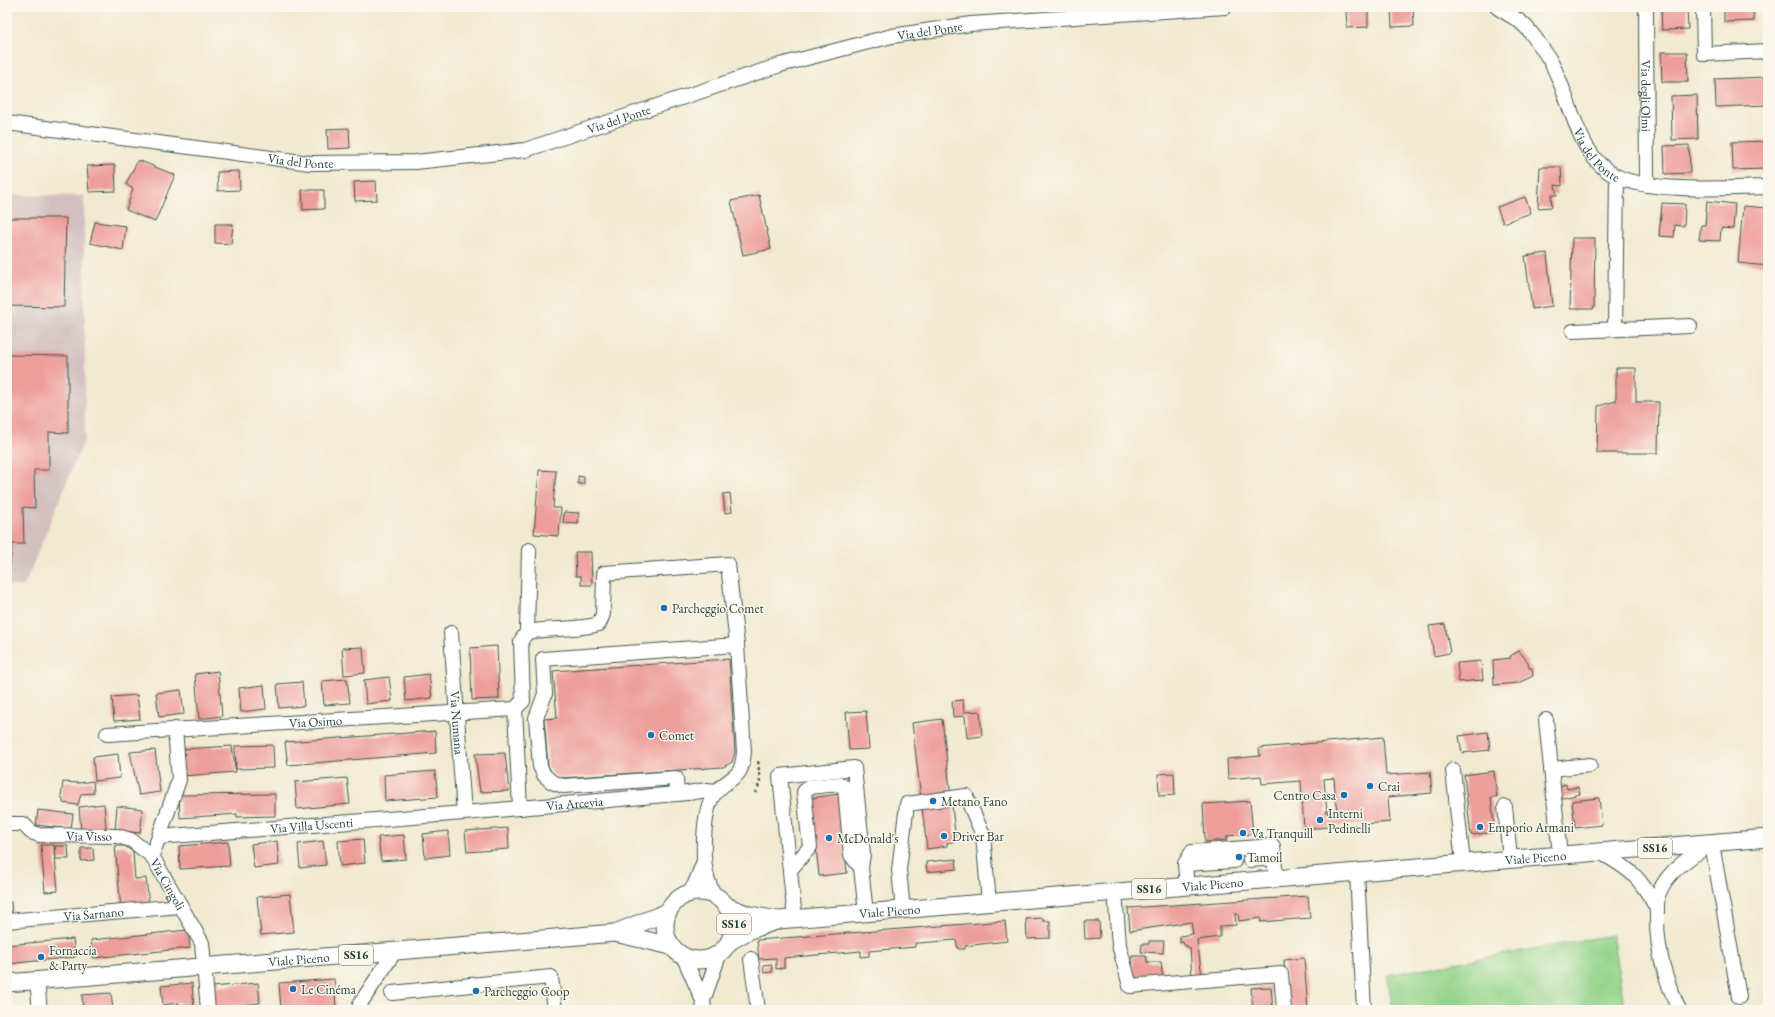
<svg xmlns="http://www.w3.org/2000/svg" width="1775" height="1017" font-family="'EB Garamond',serif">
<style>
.industrial{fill:#d2bfc0}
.green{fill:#94d48b;stroke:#5a8860}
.building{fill:#ed9d9a;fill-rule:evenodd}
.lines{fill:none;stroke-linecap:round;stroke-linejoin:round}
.minor-casing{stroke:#3e574b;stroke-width:16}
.major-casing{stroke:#3e574b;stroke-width:19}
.path{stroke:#3e574b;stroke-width:2.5;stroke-dasharray:3 3;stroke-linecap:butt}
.minor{stroke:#fff;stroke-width:14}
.major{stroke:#fff;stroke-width:17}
.poi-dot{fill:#1f6fb2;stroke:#fbf7ec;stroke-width:1.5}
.labels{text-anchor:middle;stroke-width:3;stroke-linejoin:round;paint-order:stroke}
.shield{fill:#fbf7ec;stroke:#61756b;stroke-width:1}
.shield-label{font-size:12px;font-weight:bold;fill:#1f3d34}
.street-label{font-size:13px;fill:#1f3d34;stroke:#fbf7ec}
.poi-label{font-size:13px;fill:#1f3d34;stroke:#fbf7ec;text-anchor:start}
</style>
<rect width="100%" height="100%" fill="#fbf7ec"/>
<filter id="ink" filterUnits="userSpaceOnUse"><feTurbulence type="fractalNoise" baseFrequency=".025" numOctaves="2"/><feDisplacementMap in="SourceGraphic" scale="8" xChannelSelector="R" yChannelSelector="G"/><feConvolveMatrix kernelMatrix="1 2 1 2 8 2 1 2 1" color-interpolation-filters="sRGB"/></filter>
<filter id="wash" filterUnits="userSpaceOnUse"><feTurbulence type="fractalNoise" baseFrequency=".012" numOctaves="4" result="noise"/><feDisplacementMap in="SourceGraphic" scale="16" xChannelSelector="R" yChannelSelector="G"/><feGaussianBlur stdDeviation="0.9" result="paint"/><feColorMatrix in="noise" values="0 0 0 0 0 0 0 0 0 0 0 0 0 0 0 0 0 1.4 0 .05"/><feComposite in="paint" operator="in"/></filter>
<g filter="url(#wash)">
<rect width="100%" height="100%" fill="#f1e9d0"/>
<!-- industrial -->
<path class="industrial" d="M7,195L84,196L85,438L24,586H7Z"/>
<!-- green -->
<path class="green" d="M1612,935L1625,1010H1393L1387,975Z"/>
<g id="blocks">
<!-- building -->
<path class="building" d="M1413,7L1414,26L1392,27L1391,8Z
M1661,7H1687L1688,29L1662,30Z
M1724,7H1753L1754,21L1724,22Z
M1368,8V27L1347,28L1346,9Z
M1661,52H1687L1688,82H1662Z
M1768,77V105L1716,107L1715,79Z
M1697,95L1698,139L1672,140L1671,96Z
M349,128L350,148L328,149L327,129Z
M1768,141V169L1733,170L1732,142Z
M1689,145L1690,173L1665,174L1664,146Z
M138,160L175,175L155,222L126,210L133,189L126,184Z
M115,165L116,191L89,192L87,166Z
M1540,167H1561L1562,186L1555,185L1557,195H1551L1552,207L1538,208Z
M239,171L240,190L218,191L217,172Z
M376,181L377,200L355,201L354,182Z
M302,190H324V209L303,210Z
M759,195L771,249L743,255L731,201Z
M1525,197L1531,213L1503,223L1497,207Z
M1707,201L1735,204L1733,229L1721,228L1720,241L1699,240L1701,225H1705Z
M1662,203L1685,204L1684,226L1675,225L1674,237L1659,236Z
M1743,206L1768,208V266L1738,263Z
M7,218H66L64,307L7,306Z
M95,222L126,226L123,250L90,243Z
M215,224H233L231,244L215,243Z
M1572,238H1595L1594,309H1570Z
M1547,253L1552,306L1532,309L1525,256Z
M7,355L68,356V433L49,432V470H34L35,508L23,507L24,544H12L10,566H7Z
M1616,368H1636V402H1659L1658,453H1597L1598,406L1616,401Z
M539,470L556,471L553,508H561L559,536L534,534Z
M578,476L584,477V484H578Z
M730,493L732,512L725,513L723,494Z
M564,512L579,513L578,524L563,523Z
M575,552H591L592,585H581V576H576Z
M1445,624L1450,653L1434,656L1429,626Z
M497,646L499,699L472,700L470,648Z
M363,647L365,673L344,675L342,648Z
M1519,651L1528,662L1529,668H1532L1533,676L1518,683L1494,685L1493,660L1511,658L1510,656Z
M729,659L735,752L732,762L723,767L562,778L553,775L548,766L544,719L557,718L553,671Z
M1481,661L1483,680L1459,682L1457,663Z
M218,671L222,716L199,719L195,674Z
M429,674L432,698L406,701L404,677Z
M389,677L392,701L366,704L364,680Z
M347,679L350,703L324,705L322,681Z
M302,682L304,706L279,708L277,684Z
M264,685L266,709L241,712L239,688Z
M181,690L184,714L159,717L156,693Z
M137,695L140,719L114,721L112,697Z
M963,700L964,712L980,711L982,736L967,738L965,716L953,717L952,701Z
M866,711L869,749L849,750L846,712Z
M942,719L956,841L947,843V846L927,849L912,723Z
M435,731L436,753L288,765L285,742Z
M1488,732L1490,750L1462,753L1459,736Z
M1383,737L1386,775L1430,772L1432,793L1388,797L1390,822L1304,829L1301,781L1262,784L1261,776L1228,779L1227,759L1260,756L1259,748ZM1334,778L1337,812L1327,813L1324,779Z
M273,745L274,768L236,769L235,746Z
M232,746L236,772L182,776L181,749Z
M155,750L160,792L139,795L130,752Z
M505,753L509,791L480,792L475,754Z
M118,754L120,778L95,781L93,757Z
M435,771L438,797L385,801L384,775Z
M1494,771L1497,797H1491L1495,832L1471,835L1464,775Z
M1174,773L1175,795L1159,796L1158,774Z
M347,778L350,804L297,809L295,782Z
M93,781L94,793L81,794L78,805L63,803V798L61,797L63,782L79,783Z
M1566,784L1567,789L1578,787L1580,794L1559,799L1556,787Z
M275,794V816L237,817V814L180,818L179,795Z
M839,794L847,873L819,876L811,798Z
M1599,798L1602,825L1575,828L1572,801Z
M1250,801L1253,834L1227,836V840L1205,842L1203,804Z
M104,804L106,828L81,831L79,807Z
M117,806L143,809L140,833L115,830Z
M38,810L73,814L71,829L36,825Z
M508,828L509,849L467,852L465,831Z
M448,831L450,855L425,858L423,834Z
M404,835L406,859L381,861L378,837Z
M363,839L365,863L340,866L338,841Z
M277,841L279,865L254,868L251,844Z
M323,841L326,865L300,868L298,844Z
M228,842L230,866L180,869L179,846Z
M41,845H54L58,891L45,892Z
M55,846H68L69,859H56Z
M115,846H125L133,852L135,879L146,878L149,906L121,909Z
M81,848H93L94,860L81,861Z
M956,859L957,869L927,872L926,862Z
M290,894L294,932L261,935L257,897Z
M1308,896L1310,918L1260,922L1261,918L1239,921L1238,914H1235L1236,925L1220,926V937L1197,940L1202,976L1192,977L1190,948L1184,945L1183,942L1180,943V936L1193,934L1191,922L1130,931L1128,908Z
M7,902H11L12,914L7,915Z
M1043,918V921H1050V938L1027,939L1026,919Z
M1005,921L1007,941L965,946V949H958L956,940L919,943H915V947L869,951V956L861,957V951L784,958V968L776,969V958L759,959L757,940Z
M1084,921H1099L1100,938L1085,939Z
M188,930L190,948L93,958L91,940Z
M73,939L75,957L7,964V945Z
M1149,941H1164L1163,953L1141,952L1142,944H1149Z
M1132,956H1146L1147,962H1161L1163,981L1133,983Z
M1304,958L1308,1010H1288L1284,960Z
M771,964L772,972L764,973L763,965Z
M334,979L336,1007L281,1010L279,983Z
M192,983L194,1010H180L179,1003L163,1005L161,986Z
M258,983L260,1003L230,1006V1010H222V1006L214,1007L212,987Z
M1271,987L1273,1010H1253L1251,988Z
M111,993L113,1010H83L82,995Z"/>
</g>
</g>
<g filter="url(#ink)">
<use href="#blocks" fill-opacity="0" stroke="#3e574b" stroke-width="1"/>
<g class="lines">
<defs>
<g id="minor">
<path id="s1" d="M1497,7C1505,13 1517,18 1524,25C1533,34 1541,46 1548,57C1571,93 1575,158 1618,177C1654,193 1727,188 1768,187"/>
<path id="s2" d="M1646,7L1647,185"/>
<path d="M1703,7L1704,54L1768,51"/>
<path id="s3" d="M7,123L310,163L416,162L525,150L780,65L892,36L971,24L1225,7"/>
<path d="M1615,329L1617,177"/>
<path d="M1573,331L1690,326"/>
<path d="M527,632L529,550"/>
<path id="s4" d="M451,633L464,813"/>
<path d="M1546,720L1560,855"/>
<path id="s5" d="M175,729L179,780L152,856L202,943L208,1010"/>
<path id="s6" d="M107,734L515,709"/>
<path d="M1551,769L1590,765"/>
<path d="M1453,770L1463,863"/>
<path d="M677,794L676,778L563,786L552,782L544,775L540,766L536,718L545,694L543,659L737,645"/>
<path d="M1505,807L1510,859"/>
<path d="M520,808L515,709L523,701L521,641L527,632C551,627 575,631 599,624L603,614L604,573L728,564L737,645L744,752C741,782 733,773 716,792C703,805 702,854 706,872C707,880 711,888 714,895"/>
<path id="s7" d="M7,824H23L31,832L39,835L117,836L131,840L152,856"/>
<path id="s8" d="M159,837L464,813L687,793L707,790L716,791"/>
<path d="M1598,851C1630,869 1640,876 1657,909"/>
<path d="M1250,860L1274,858"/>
<path d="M1185,864L1234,861"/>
<path d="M790,870L810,847L804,792L808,787L840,784L845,788L851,855L861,868"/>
<path d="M1357,872L1364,1010"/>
<path d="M1187,886L1185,864L1192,852L1273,846L1276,879"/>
<path d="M1115,892L1119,945L1130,986L1281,974L1284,1010"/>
<path d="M688,894L695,884L704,861"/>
<path d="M903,910L899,870L907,804L966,796L983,835L989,903"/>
<path d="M795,919L780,776L854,768L863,854L861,868L866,913"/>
<path id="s9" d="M7,921L181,906"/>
<path d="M684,958L703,1001L704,1010"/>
<path d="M751,959L758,1010"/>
<path d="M37,981L40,1010"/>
<path d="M392,993L551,977L555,1010"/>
<path d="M703,1001L719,955"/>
<path d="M361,1010L360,1004L395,951"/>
<path d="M1679,1010C1665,978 1657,953 1657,918C1657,910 1656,901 1659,893C1667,871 1692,855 1712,844L1739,997"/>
</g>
<g id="major">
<circle cx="699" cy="926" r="34"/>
<path id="s10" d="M728,907L749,915L778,920L1768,838"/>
<path d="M615,933L671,946"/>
<path d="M730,941L750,930L776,921"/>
<path id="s11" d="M7,983L615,933L668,912"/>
</g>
</defs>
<!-- minor casing -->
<use href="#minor" class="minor-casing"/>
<!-- major casing -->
<use href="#major" class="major-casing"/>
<!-- path -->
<path class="path" d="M755,793L760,783L758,759"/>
<!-- minor -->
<use href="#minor" class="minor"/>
<!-- major -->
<use href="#major" class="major"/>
</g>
</g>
<!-- markers -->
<g class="poi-dot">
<circle cx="664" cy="608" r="4"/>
<circle cx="651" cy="735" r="4"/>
<circle cx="1370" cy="786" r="4"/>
<circle cx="1344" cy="795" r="4"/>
<circle cx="933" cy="801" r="4"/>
<circle cx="1320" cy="820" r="4"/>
<circle cx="1480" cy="827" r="4"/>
<circle cx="1243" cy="833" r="4"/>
<circle cx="944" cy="836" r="4"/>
<circle cx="829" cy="838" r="4"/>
<circle cx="1239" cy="857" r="4"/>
<circle cx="41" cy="957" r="4"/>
<circle cx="293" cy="989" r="4"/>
<circle cx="476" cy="991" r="4"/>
</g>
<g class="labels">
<!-- shield labels -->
<g class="shield">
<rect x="1638" y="838" width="34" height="20" rx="3"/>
<rect x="1132" y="879" width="34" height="20" rx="3"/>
<rect x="717" y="914" width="34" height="20" rx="3"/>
<rect x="339" y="945" width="34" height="20" rx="3"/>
</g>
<g class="shield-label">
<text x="1655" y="852">SS16</text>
<text x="1149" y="893">SS16</text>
<text x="734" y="928">SS16</text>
<text x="356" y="959">SS16</text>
</g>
<!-- street labels -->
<g class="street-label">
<text dy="5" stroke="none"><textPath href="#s3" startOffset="944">Via del Ponte</textPath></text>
<text dy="5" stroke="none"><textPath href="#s2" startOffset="89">Via degli Olmi</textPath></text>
<text dy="5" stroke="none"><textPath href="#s3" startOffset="620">Via del Ponte</textPath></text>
<text dy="5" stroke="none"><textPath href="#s1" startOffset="183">Via del Ponte</textPath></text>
<text dy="5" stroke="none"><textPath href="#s3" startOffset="296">Via del Ponte</textPath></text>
<text dy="5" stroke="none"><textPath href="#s6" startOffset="209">Via Osimo</textPath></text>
<text dy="5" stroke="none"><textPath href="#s4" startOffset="90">Via Numana</textPath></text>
<text dy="5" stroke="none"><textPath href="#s8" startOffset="417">Via Arcevia</textPath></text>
<text dy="5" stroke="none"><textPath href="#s8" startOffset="153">Via Villa Uscenti</textPath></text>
<text dy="5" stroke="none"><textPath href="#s7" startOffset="86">Via Visso</textPath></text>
<text dy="5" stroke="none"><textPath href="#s10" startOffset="812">Viale Piceno</textPath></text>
<text dy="5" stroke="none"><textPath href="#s5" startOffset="164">Via Cingoli</textPath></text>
<text dy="5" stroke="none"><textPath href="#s10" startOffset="488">Viale Piceno</textPath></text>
<text dy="5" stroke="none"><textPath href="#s10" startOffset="164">Viale Piceno</textPath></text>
<text dy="5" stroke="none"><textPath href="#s9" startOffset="87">Via Sarnano</textPath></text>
<text dy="5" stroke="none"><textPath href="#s11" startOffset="293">Viale Piceno</textPath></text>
</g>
<!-- poi labels -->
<g class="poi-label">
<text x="672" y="613">Parcheggio Comet</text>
<text x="659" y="740">Comet</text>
<text x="1378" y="791">Crai</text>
<text x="1336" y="800" text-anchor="end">Centro Casa</text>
<text x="941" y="806">Metano Fano</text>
<text x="1328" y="818">Interni<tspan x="1328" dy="15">Pedinelli</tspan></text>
<text x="1488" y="832">Emporio Armani</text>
<text x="1251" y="838">Va Tranquill</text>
<text x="952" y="841">Driver Bar</text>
<text x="837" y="843">McDonald's</text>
<text x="1247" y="862">Tamoil</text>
<text x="49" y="955">Fornaccia<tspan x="49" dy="15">&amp; Party</tspan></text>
<text x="301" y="994">Le Cinéma</text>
<text x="484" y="996">Parcheggio Coop</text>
</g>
</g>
<!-- margin -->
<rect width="1775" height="1017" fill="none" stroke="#fbf7ec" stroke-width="24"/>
</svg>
